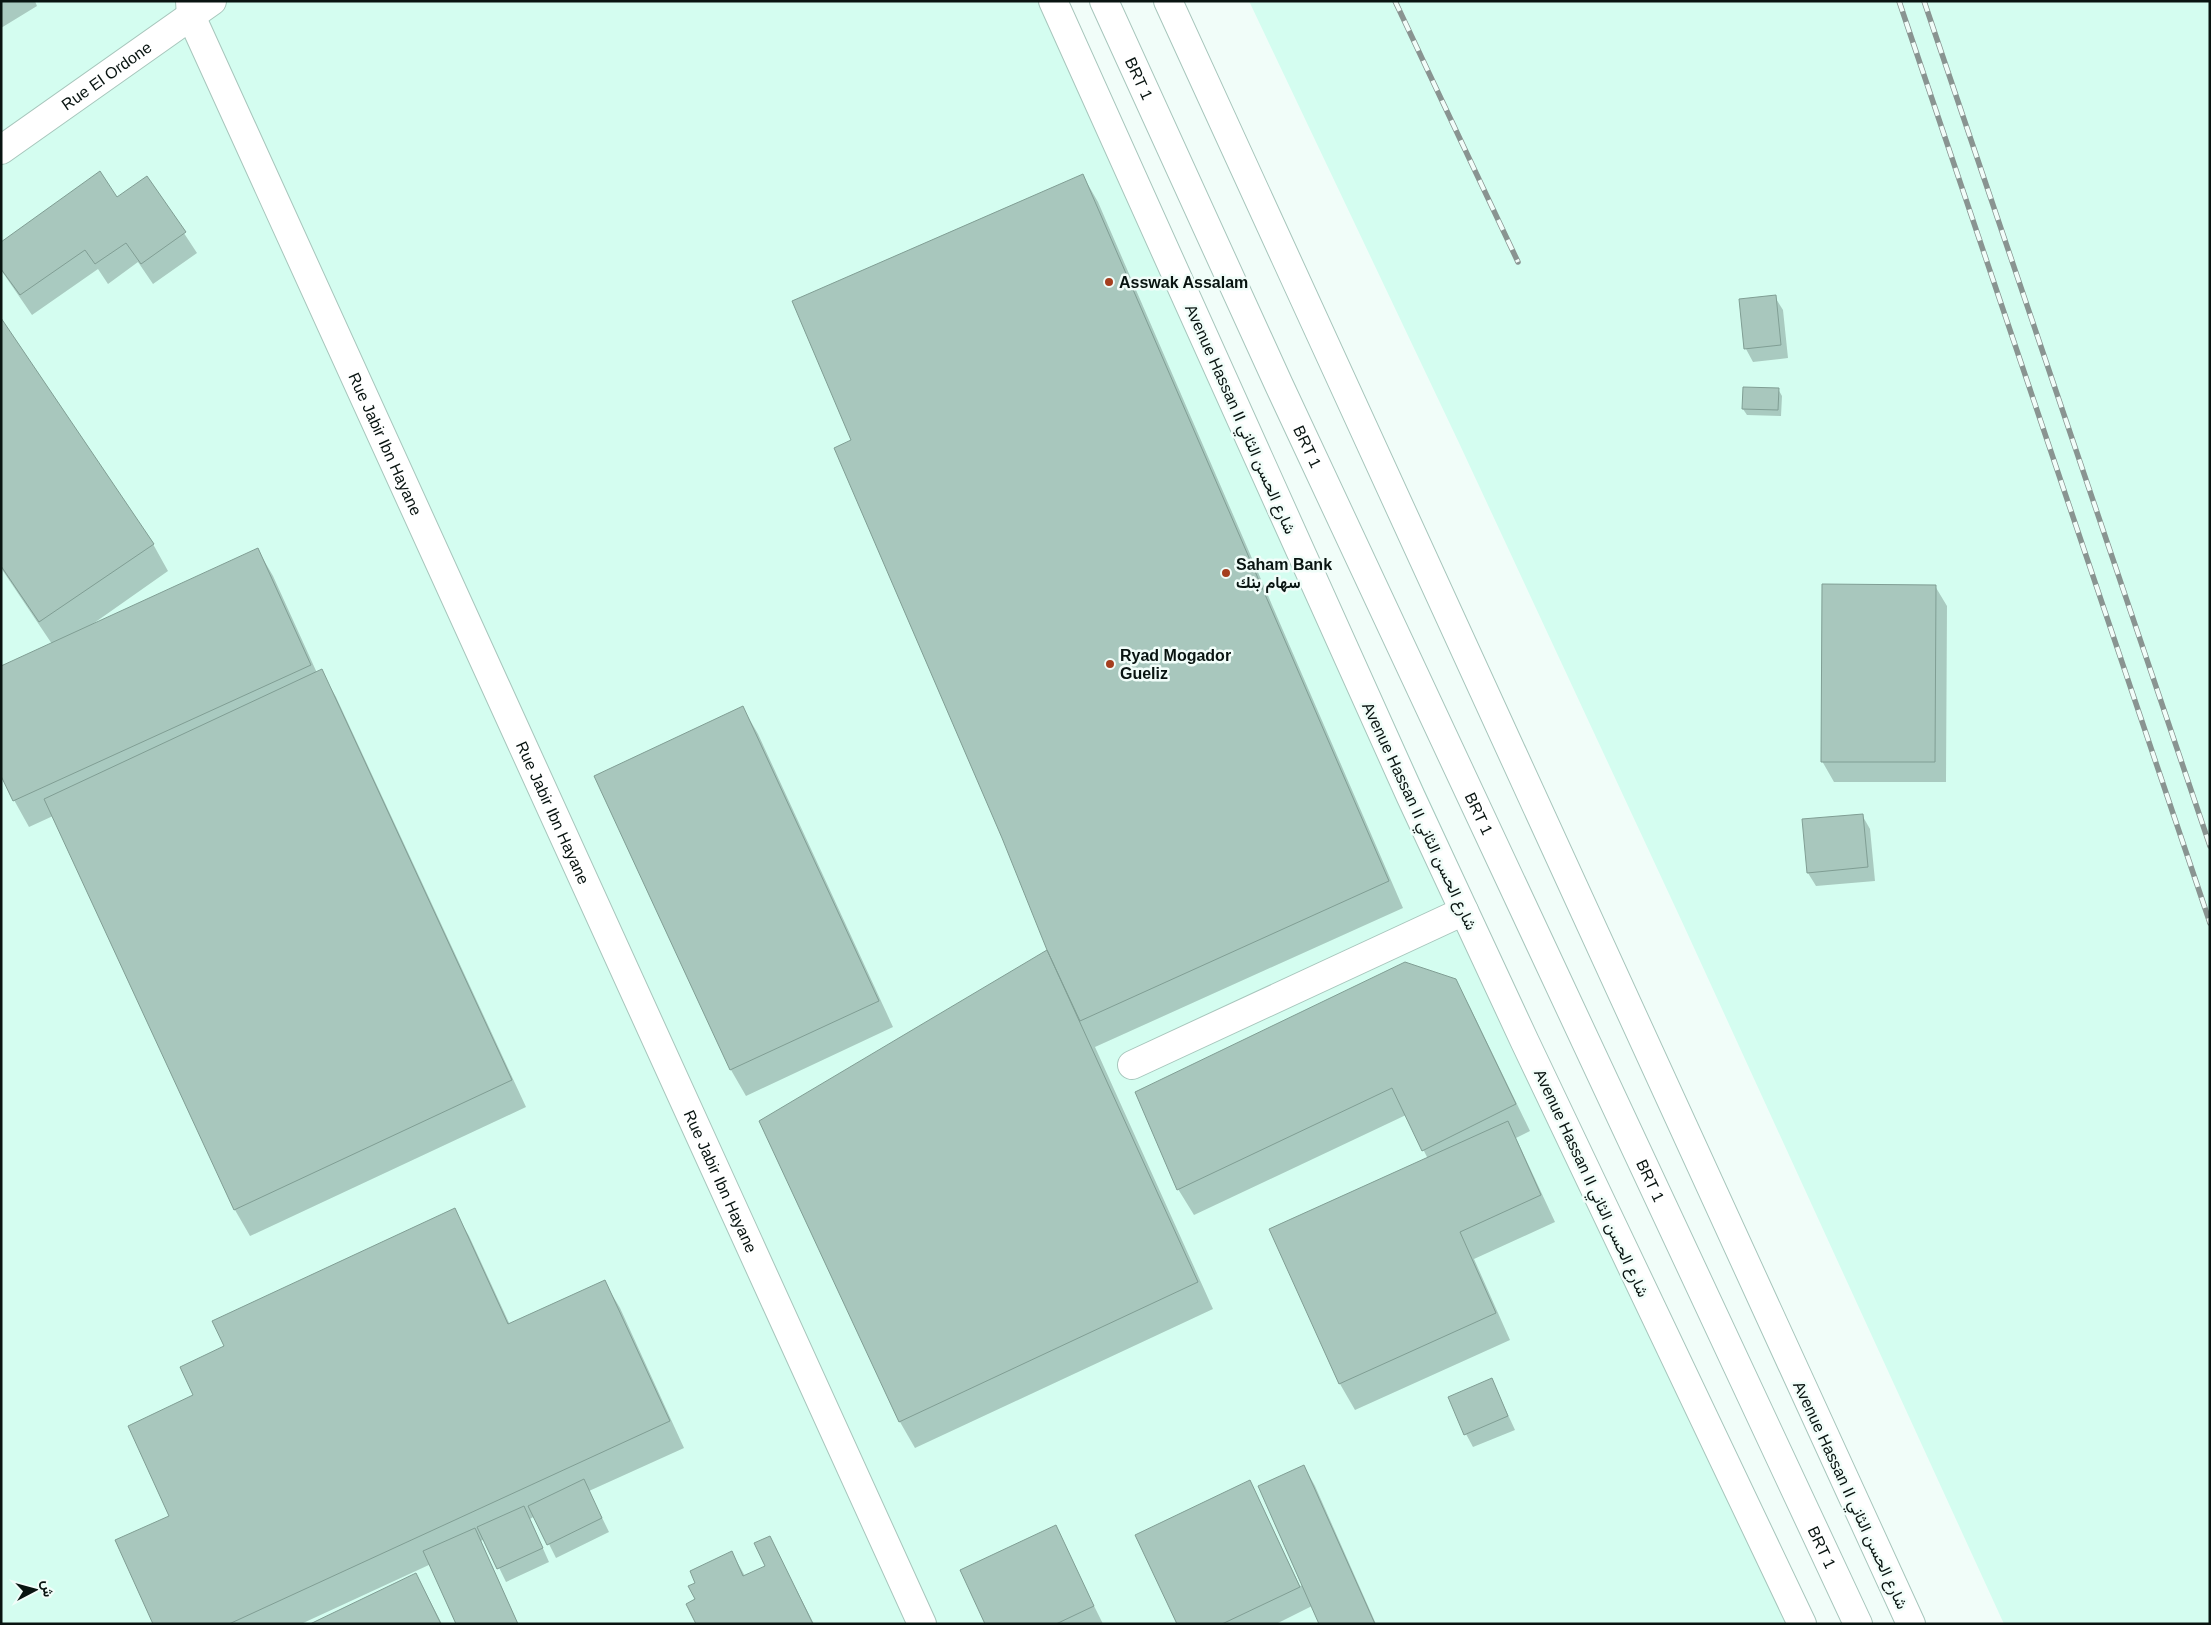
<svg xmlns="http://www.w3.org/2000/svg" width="2211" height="1625" font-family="Helvetica,Vazirmatn,sans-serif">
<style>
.built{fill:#d4fdf0}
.shadow{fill:#0003}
.building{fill:#a8c7bd;stroke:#809e94}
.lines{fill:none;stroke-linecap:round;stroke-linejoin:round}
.minor-casing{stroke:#a7c6bc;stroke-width:30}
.major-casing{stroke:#a7c6bc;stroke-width:30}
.minor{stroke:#fff;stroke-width:28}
.major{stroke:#fff;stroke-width:28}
.rail-casing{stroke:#899491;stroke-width:5.5}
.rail{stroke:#f1fdf9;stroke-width:4;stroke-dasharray:11;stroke-linecap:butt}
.poi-dot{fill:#a53e1e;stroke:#f1fdf9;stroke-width:2}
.labels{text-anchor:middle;stroke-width:5;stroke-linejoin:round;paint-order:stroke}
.street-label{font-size:16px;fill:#091411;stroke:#f1fdf9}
.poi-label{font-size:16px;font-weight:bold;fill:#091411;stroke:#f1fdf9;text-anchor:start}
</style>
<rect width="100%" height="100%" fill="#f1fdf9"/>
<!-- built -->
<path class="built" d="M1,1H1064L1806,1624H1Z
M1249,1H2210V1624H2004L1684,926L1460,445Z"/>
<!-- shadow -->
<path class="shadow" d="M1,1H35L37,6L1,28Z
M1083,176L1098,202L1403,908L1095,1047L1213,1309L915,1448L900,1422L761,1121L1049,951L853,441Z
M147,177L197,253L153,284L138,262L108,284L98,269L32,315L1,270V243L117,198Z
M1775,297L1783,310L1788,358L1753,362L1746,349Z
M1,320L153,544L168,571L87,628L258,550L273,576L317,673L321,671L336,697L526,1107L250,1236L235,1210L53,816L29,827L14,800L52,644L1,568Z
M1778,389L1782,396L1781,416L1747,415L1743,409Z
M1935,586L1947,606L1946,782H1834L1822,761Z
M743,708L758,734L893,1027L746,1096L731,1070L596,776Z
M1862,815L1870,829L1875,881L1816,886L1808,873Z
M1455,980L1470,1007L1530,1131L1516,1138L1555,1222L1474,1259L1510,1340L1355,1410L1340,1384L1271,1230L1428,1159L1406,1115L1194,1215L1178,1189Z
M454,1210L469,1236L510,1325L604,1281L620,1308L684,1448L589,1491L609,1532L556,1558L535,1516L530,1519L549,1562L506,1582L485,1539L481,1541L518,1624H457L431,1564L301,1624H155L171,1517L195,1396L226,1347Z
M1492,1380L1515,1430L1473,1447L1466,1434Z
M1304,1466L1315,1486L1376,1624H1320L1312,1606L1276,1624H1179L1250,1481L1300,1586L1303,1585Z
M1055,1527L1103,1624H986Z
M770,1538L814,1624H697L696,1583L732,1553L745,1576L766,1567Z
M416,1574L442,1624H313Z"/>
<!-- building -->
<path class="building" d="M100,171L117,197L147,176L186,232L141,264L126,243L95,264L85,250L20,295L1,269V242Z
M1083,174L1389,881L1080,1021L1047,950L1002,838L834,448L851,440L792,301Z
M1776,295L1781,345L1744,349L1739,299Z
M1,318L154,544L39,622L1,566Z
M1743,387L1779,388L1778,410L1742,409Z
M258,548L311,665L13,801L1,776V666Z
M1822,584L1936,585L1935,762H1821Z
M322,669L512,1080L234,1210L44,799Z
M743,706L879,1001L730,1070L594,776Z
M1863,814L1868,867L1807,873L1802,819Z
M1047,950L1198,1282L899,1422L759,1121Z
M1405,962L1456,979L1516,1104L1422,1151L1392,1088L1177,1190L1135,1092Z
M1508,1121L1541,1195L1460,1232L1496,1313L1339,1384L1269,1229Z
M455,1208L508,1324L605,1280L670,1421L229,1624H153L115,1540L169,1516L128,1426L193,1395L180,1367L224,1346L212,1321Z
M1492,1378L1508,1416L1464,1435L1448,1397Z
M1304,1465L1375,1624H1319L1258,1486Z
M584,1479L602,1518L547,1545L528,1506Z
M1250,1480L1300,1587L1222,1624H1177L1135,1535Z
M524,1506L543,1548L497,1569L477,1527Z
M1056,1525L1094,1606L1056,1624H985L960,1570Z
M475,1528L518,1624H456L423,1551Z
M770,1536L813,1624H696L686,1604L695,1599L688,1586L695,1583L690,1571L732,1551L743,1576L765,1566L754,1543Z
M416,1573L441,1624H310Z"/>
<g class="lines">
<defs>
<g id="minor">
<path id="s1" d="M190,1L191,16L922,1624"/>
<path id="s2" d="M1104,1L1279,385L1858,1624"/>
<path id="s3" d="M1,150L212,1"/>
<path d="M1132,1065L1464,911"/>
</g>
<path id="major" d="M1053,1L1411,797L1525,1042L1802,1624
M1168,1L1911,1624"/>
</defs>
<!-- minor casing -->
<use href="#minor" class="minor-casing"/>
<!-- major casing -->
<use href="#major" class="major-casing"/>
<!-- minor -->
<use href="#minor" class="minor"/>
<!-- major -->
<use href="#major" class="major"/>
<defs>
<path id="rail" d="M1395,1L1518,262
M1899,1L2210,923
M1924,1L2210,846"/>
</defs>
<!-- rail casing -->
<use href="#rail" class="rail-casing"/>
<!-- rail -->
<use href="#rail" class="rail"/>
</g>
<!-- markers -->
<g class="poi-dot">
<circle cx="1109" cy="282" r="5"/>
<circle cx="1226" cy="573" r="5"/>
<circle cx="1110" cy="664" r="5"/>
</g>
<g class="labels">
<!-- street labels -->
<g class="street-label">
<text dy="6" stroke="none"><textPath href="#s3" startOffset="129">Rue El Ordone</textPath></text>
<text dy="6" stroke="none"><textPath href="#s2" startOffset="85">BRT 1</textPath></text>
<text transform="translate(1241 419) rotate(66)" y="6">Avenue Hassan II شارع الحسن الثاني</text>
<text dy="6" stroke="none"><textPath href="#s1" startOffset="485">Rue Jabir Ibn Hayane</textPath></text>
<text dy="6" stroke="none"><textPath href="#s2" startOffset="490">BRT 1</textPath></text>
<text dy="6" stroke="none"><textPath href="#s1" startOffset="890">Rue Jabir Ibn Hayane</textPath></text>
<text dy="6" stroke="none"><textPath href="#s2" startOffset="895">BRT 1</textPath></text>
<text transform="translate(1420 816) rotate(65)" y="6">Avenue Hassan II شارع الحسن الثاني</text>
<text dy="6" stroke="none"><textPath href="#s2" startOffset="1300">BRT 1</textPath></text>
<text dy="6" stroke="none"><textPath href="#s1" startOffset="1295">Rue Jabir Ibn Hayane</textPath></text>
<text transform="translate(1592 1183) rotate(65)" y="6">Avenue Hassan II شارع الحسن الثاني</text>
<text transform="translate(1851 1495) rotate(65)" y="6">Avenue Hassan II شارع الحسن الثاني</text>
<text dy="6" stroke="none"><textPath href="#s2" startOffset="1705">BRT 1</textPath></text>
</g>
<!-- poi labels -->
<g class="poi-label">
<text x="1119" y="288">Asswak Assalam</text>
<text x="1236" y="570">Saham Bank<tspan x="1236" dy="18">سهام بنك</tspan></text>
<text x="1120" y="661">Ryad Mogador<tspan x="1120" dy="18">Gueliz</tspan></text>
</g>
</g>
<!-- border -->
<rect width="2211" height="1625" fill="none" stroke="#091411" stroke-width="5"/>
<!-- north arrow -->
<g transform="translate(35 1590) rotate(84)" stroke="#f1fdf9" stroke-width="4" paint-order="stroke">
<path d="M0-4L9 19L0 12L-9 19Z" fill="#091411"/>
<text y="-8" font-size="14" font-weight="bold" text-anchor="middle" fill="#091411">ش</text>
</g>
</svg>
